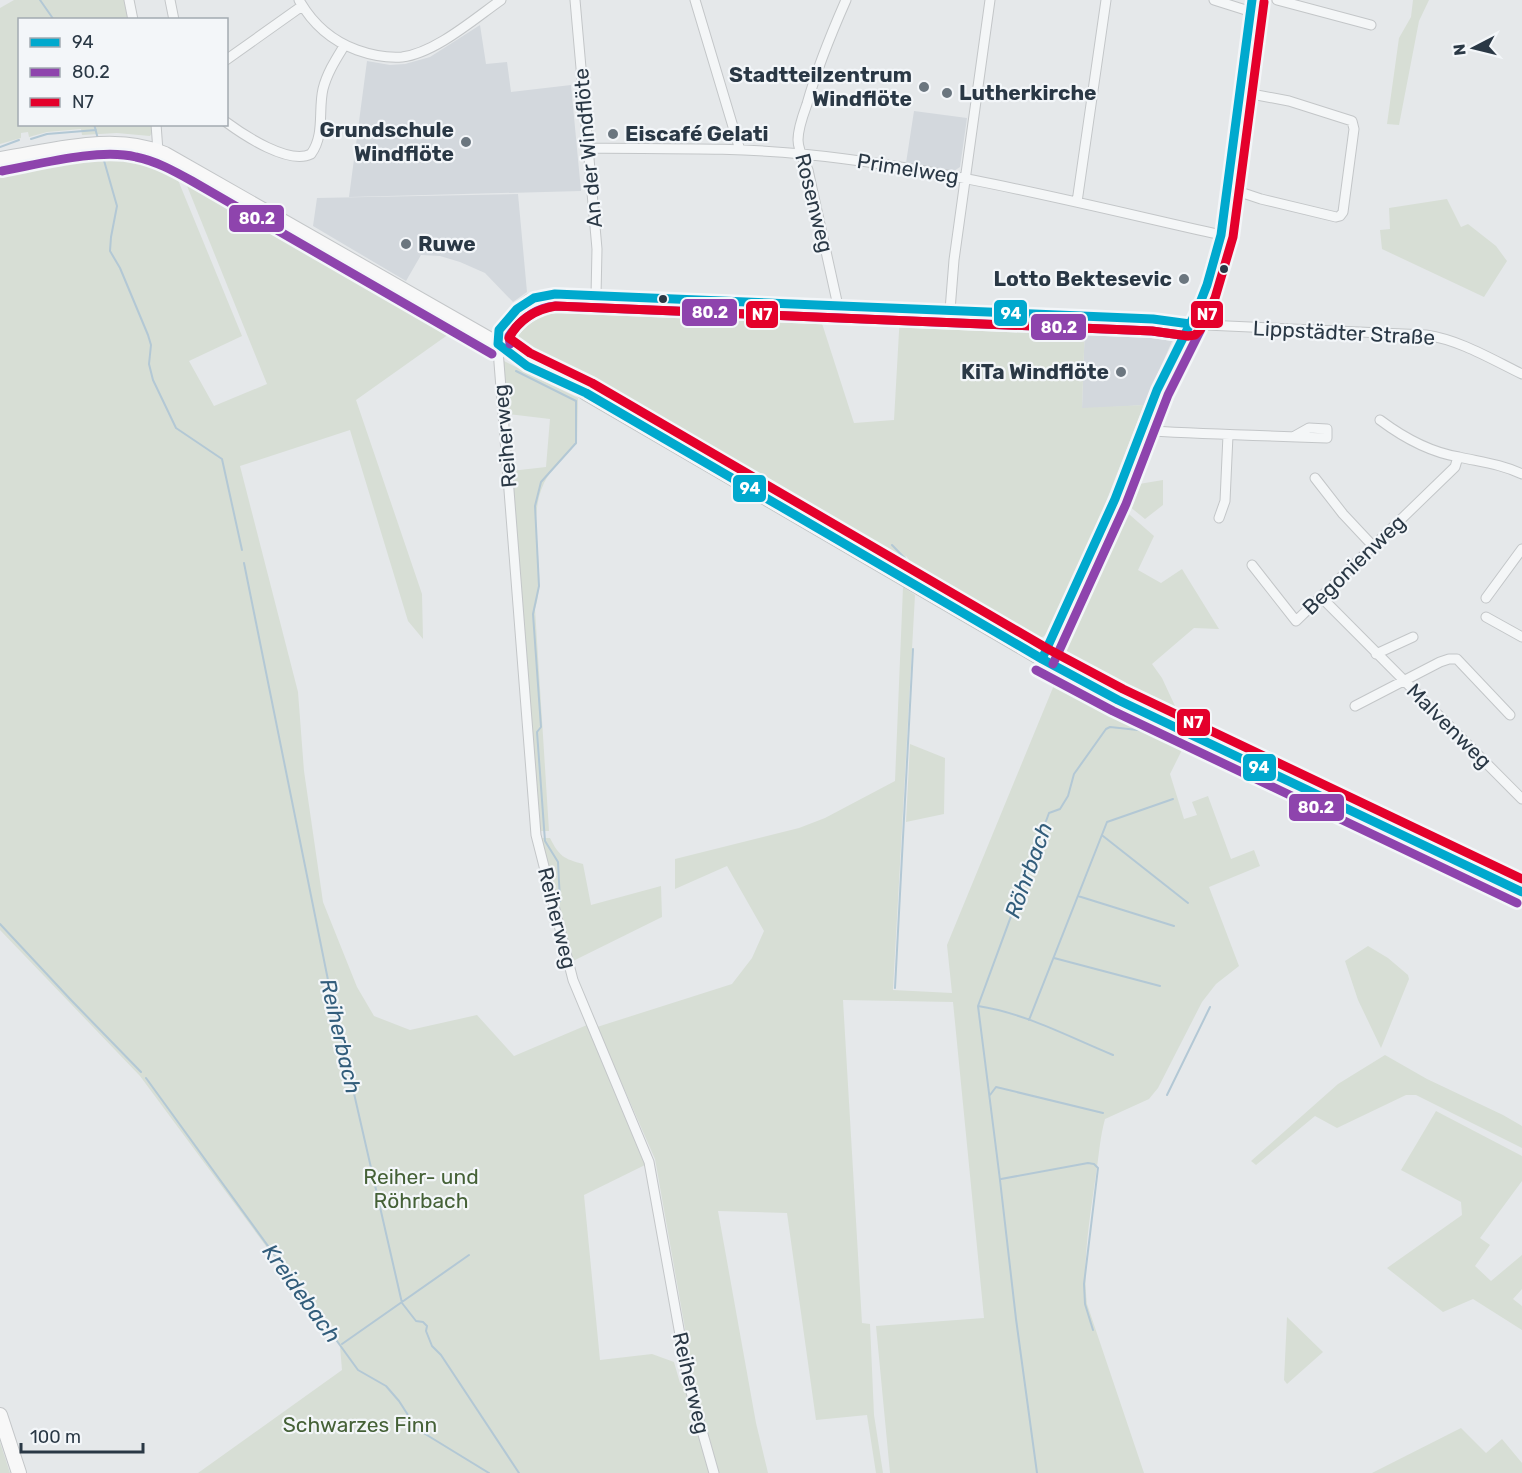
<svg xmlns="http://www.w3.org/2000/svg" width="1522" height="1473" font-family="Rubik,sans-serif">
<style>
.built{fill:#d3d8dd}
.green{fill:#d7ded5}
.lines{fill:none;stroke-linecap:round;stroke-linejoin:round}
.stream{stroke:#b3c8d5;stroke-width:2}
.street-casing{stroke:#c3c6c8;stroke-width:11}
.secondary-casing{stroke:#c3c6c8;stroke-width:16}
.street{stroke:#f4f6f7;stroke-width:9}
.secondary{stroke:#f8f8f8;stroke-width:14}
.bus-1-casing{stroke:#f3f6f9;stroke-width:14}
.bus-2-casing{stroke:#f3f6f9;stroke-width:14}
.bus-3-casing{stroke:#f3f6f9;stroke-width:14}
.bus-1{stroke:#00a9ce;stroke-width:9}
.bus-2{stroke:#8e44ad;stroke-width:9}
.bus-3{stroke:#e4002b;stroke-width:9}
.poi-dot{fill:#6b767f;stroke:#f3f6f9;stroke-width:2}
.bus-dot{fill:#2a3845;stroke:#f3f6f9;stroke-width:2}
.labels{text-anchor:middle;stroke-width:4.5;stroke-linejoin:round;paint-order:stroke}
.poi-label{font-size:21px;font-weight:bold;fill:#2a3845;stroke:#f3f6f9;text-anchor:end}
.street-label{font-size:21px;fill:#2a3845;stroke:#f3f6f9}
.park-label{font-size:21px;fill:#456137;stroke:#f3f6f9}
.water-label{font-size:22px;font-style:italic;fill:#325d7b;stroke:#f3f6f9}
.line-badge{stroke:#f3f6f9;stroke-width:2}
.badge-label{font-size:16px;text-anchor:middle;font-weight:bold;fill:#fff}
</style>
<rect width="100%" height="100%" fill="#e5e8ea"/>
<!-- built -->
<path class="built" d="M480,25L486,64L507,62L511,92L571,85L581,191L349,197L367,61L390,65L405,64L430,57Z
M914,111L967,118L960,167L954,171L906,163Z
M518,194L527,292L513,302L485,273L460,262L440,256L421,255L406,281L313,226L317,198Z
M1085,323L1161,326V329L1172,332L1173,339L1144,405L1082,409Z"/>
<!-- green -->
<path class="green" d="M14,0H125L129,19L20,20V124L151,125L153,131L150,136L117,133L82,135L81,129L47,132L29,137L28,132L21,133V138L0,144V8Z
M1413,0H1429L1419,21L1399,125L1387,124L1399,38L1411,17Z
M131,151L171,163L242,336L189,361L214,406L267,384L179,166L456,329L356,400L422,594L423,639L408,621L350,430L240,466L298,692L304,771L323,902L357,987L374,1016L410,1030L477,1015L514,1056L587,1025L645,1165L584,1195L600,1360L652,1354L674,1362L680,1383L683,1384L709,1473H198L342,1370L340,1346L140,1076L0,930V167L87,154Z
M1447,199L1461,227L1468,224L1496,246L1507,261L1484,297L1382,249L1380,230L1390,229L1389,208Z
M556,301L818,311L854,423L894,420L900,314L1085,323L1082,408L1144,405L1102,512L1047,634L1041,638L913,565L906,556L900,564L519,343C508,317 536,305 556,301Z
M502,360L578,398L577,444L573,446C564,457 550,470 544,483C525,523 548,568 535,609L549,831H539L511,471L546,467L550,419L507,414Z
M1163,480V505L1145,519L1124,502L1122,498L1127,486Z
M1122,508L1154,536L1138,570L1161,583L1182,569L1219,629L1194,628L1152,664L1162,678L1175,706L1172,710L1058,649V646L1118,509Z
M903,587L915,595L893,990L952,993L947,945L1059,673L1187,740L1170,774L1184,819L1197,815L1192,802L1208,796L1231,859L1254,850L1260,866L1209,887L1239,966L1216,984L1202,1002L1158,1088L1149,1099L1105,1119C1100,1137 1099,1155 1096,1174C1090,1218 1082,1260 1087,1304L1144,1473H890L876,1326L984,1318L953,1002L843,1000L862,1323L870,1324L874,1415L883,1473H876L867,1415L816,1420L787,1213L718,1211L756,1423L768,1473H719L695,1385L655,1159L597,1027L732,984L752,958L764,931L727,866L675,889V859L799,828L825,818L895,781Z
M910,744L945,758L944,814L906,822Z
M541,838H550C559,856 564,859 583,864L591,905L661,886L662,917L573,961Z
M1368,946L1388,958L1408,975L1409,979L1381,1048L1358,1000L1345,961Z
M1385,1055L1427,1079L1503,1115L1522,1126V1148L1416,1095H1406L1337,1128L1315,1116L1256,1165L1251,1161L1338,1084Z
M1436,1111L1522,1156V1181L1480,1238L1490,1245L1475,1266L1491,1281L1522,1255V1289L1513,1299L1522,1306V1330L1473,1299L1443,1312L1387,1268L1462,1215L1461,1202L1401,1170Z
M1287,1317L1323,1352L1287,1384L1284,1380Z
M1461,1428L1486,1453L1502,1439L1522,1463V1473H1372Z
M0,1442L10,1473H0Z"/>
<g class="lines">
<!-- stream -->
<path class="stream" d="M40,0L54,20
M94,124L98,139
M31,139L47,134L96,130
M0,147L19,140
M101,150L117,206L111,237L110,251L120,268L148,335L151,345L149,364L153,380L176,428L222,459L242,550
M34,164L103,156
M0,168L22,165
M516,371L576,401V443L541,482L535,506L539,586L533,614L541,727L537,732L545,841L558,862L560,901
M892,545L918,572L1035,639
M244,563L328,980L402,1303L416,1321L423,1322L427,1326L426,1331L432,1346L441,1355L519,1473
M1059,652L1165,711
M1103,836L1188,903
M1078,896L1174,926
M0,924L71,1000L141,1072
M1054,958L1160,986
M895,988L913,649
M978,1006C1025,1013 1069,1037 1113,1055
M1029,1020L1107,822L1173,799
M146,1078L358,1370L386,1386L399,1401L417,1429L489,1473
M990,1095L996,1087L1103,1113
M1167,1095L1210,1007
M1001,1179L1088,1163L1094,1164L1098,1168L1084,1284L1085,1304L1093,1330
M342,1344L469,1255
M1037,1473L1016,1319L1000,1180L978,1006L1049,813L1060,809L1068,796L1074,774L1106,729L1110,727L1147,731L1156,729"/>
<defs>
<path id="street" d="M129,0L133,20
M170,0L174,20
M299,0C312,23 332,41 357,50C371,55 387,58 402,57C435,53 474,19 501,0
M575,0L597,249L596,296
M695,0L740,150
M1214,0L1252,12
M1277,0L1371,25
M226,60L302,6
M226,122C245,136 289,165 311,154C325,135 318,110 323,89C327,73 336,59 344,46
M156,124L158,151
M589,148C660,149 732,147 802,154C944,168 1082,204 1221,235
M1228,188L1261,199L1336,217L1340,216L1343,212L1354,129L1352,121L1289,101L1241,92
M1077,202L1106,0
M838,306L808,170C804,161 798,150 798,140C798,128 803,115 807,104C817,68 831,34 846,0
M950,310L954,260L990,0
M498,344C509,336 511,326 515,313
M1380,420C1404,438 1429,452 1459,457C1481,462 1501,464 1522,474
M1141,429L1150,431C1209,434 1268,436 1327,438V429L1309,428L1293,437
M1315,478L1343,514L1373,546
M1219,518L1225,501L1228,435
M1252,565L1296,621L1455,467L1458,457
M1322,598L1522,799
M1486,598L1522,549
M1486,617L1522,637
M1376,654L1413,637
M1042,659L1115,499L1157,390L1198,308L1207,285L1221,235L1252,0
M1355,706L1440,662L1449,659H1457L1510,715
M714,1473L689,1385L649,1162L573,980L536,835L498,350L497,334L500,328L521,305L529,299L538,296L555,294L950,310L1153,319L1206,325L1426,335C1460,340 1491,359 1522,374"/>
<path id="secondary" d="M0,159C52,151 115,132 165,154L498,344L507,347L570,382L586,393L1042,659L1118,700L1522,892
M0,1415L19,1473"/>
</defs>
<!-- street casing -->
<use href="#street" class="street-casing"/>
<!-- secondary casing -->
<use href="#secondary" class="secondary-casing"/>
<!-- street -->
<use href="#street" class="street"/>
<!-- secondary -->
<use href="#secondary" class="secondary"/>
<defs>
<path id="bus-1" d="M498,344L527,366L586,393L1042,659L1118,700L1522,892
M498,344L499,330L517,309L534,298L555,294L1153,319L1190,324
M1042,659L1115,499L1157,390L1198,308L1207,285L1221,235L1252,0"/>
<path id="bus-2" d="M2,171C40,164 99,148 136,157C156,161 174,171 192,181L492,354
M510,344L509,336C521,319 535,308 555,306L1152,331L1188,336
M1053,664L1126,504L1168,395L1201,329
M1036,670L1113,711L1517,903"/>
<path id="bus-3" d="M1264,2L1233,237L1215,298L1200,330L1195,335L1188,336L1152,331L556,306C536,309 518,320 509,338L530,353L592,383L1048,649L1123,689L1522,879"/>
</defs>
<!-- bus-1 casing -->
<use href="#bus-1" class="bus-1-casing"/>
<!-- bus-2 casing -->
<use href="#bus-2" class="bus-2-casing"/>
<!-- bus-3 casing -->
<use href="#bus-3" class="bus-3-casing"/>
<!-- bus-1 -->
<use href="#bus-1" class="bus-1"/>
<!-- bus-2 -->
<use href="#bus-2" class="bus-2"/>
<!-- bus-3 -->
<use href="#bus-3" class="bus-3"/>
</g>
<!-- markers -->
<g class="poi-dot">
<circle cx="924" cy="87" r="6"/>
<circle cx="947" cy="93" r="6"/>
<circle cx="613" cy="134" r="6"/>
<circle cx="466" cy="142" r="6"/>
<circle cx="406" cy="244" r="6"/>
<circle cx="1184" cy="279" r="6"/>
<circle cx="1121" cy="372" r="6"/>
</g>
<g class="bus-dot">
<circle cx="1224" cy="269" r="5"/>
<circle cx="663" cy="299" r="5"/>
</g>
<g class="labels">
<!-- poi labels -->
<g class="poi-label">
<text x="912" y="82">Stadtteilzentrum<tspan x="912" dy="24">Windflöte</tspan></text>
<text x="959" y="100" text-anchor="start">Lutherkirche</text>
<text x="454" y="137">Grundschule<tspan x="454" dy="24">Windflöte</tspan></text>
<text x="625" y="141" text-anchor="start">Eiscafé Gelati</text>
<text x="418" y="251" text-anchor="start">Ruwe</text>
<text x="1172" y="286">Lotto Bektesevic</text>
<text x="1109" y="379">KiTa Windflöte</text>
</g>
<!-- street labels -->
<g class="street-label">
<text transform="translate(588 148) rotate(-95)" y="7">An der Windflöte</text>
<text transform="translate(908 169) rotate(9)" y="7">Primelweg</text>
<text transform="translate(814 203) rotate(76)" y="7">Rosenweg</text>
<text transform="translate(1344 333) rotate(3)" y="7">Lippstädter Straße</text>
<text transform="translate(505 436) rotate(-95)" y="7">Reiherweg</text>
<text transform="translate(1354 565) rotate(-44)" y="7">Begonienweg</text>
<text transform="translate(1449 726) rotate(45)" y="7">Malvenweg</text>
<text transform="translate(557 918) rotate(76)" y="7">Reiherweg</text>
<text transform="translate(691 1383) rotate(77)" y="7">Reiherweg</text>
</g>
<!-- park labels -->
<g class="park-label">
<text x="421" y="1184">Reiher- und<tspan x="421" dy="24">Röhrbach</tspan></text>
<text x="360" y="1432">Schwarzes Finn</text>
</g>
<!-- water labels -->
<g class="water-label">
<text transform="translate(1028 870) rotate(-70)" y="8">Röhrbach</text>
<text transform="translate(341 1036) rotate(77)" y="8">Reiherbach</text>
<text transform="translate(302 1293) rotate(54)" y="8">Kreidebach</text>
</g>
</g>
<g class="line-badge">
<rect x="228" y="204" width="57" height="29" rx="6" fill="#8e44ad"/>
<rect x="681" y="298" width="57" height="29" rx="6" fill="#8e44ad"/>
<rect x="993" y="299" width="35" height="28" rx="6" fill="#00a9ce"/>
<rect x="1190" y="300" width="34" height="29" rx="6" fill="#e4002b"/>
<rect x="745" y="300" width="34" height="29" rx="6" fill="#e4002b"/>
<rect x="1030" y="313" width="57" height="28" rx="6" fill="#8e44ad"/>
<rect x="732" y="474" width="35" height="29" rx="6" fill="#00a9ce"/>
<rect x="1176" y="708" width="35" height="29" rx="6" fill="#e4002b"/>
<rect x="1242" y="753" width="35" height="29" rx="6" fill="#00a9ce"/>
<rect x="1288" y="793" width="57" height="29" rx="6" fill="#8e44ad"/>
</g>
<g class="badge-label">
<text x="257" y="224">80.2</text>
<text x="710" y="318">80.2</text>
<text x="1011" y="319">94</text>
<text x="1207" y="320">N7</text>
<text x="762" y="320">N7</text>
<text x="1059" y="333">80.2</text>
<text x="750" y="494">94</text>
<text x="1193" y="728">N7</text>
<text x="1259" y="773">94</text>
<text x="1316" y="813">80.2</text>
</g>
<!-- legend -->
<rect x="18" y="18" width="210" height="108" fill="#f3f6f9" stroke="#a3aab1" stroke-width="1.5"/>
<rect x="30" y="38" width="30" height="9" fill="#00a9ce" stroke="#a3aab1" stroke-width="1.5"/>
<text x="72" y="48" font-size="18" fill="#2a3845">94</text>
<rect x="30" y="68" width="30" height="9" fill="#8e44ad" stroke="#a3aab1" stroke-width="1.5"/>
<text x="72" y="78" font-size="18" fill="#2a3845">80.2</text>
<rect x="30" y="98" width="30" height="9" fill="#e4002b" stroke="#a3aab1" stroke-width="1.5"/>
<text x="72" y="108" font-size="18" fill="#2a3845">N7</text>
<!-- north arrow -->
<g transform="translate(1474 48) rotate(263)" stroke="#f3f6f9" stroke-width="4.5" paint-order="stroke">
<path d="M0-4.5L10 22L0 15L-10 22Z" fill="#2a3845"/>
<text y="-9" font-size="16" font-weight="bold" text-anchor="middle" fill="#2a3845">N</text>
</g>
<!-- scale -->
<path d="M21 1443v9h122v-9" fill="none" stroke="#2a3845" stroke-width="3"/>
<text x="30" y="1443" font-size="18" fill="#2a3845" stroke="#f3f6f9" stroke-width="4.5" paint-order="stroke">100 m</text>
</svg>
